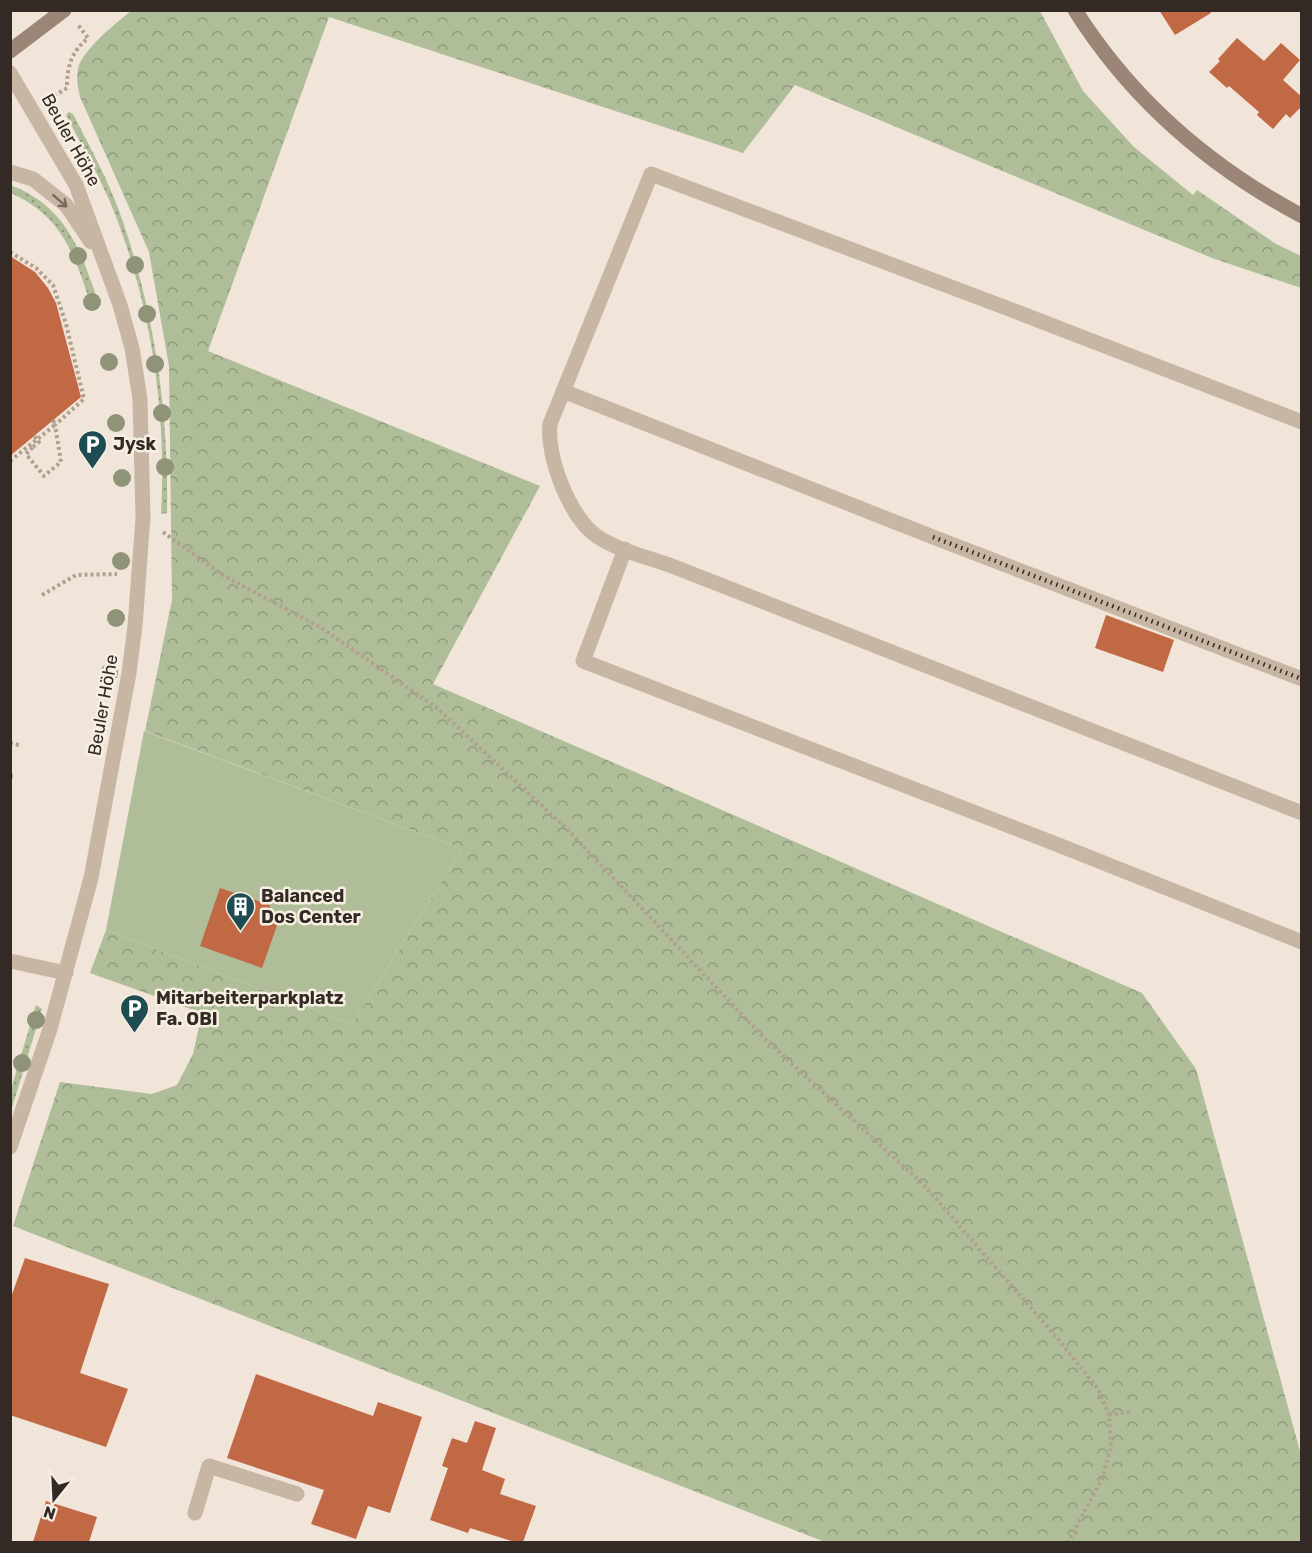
<svg xmlns="http://www.w3.org/2000/svg" width="1312" height="1553" font-family="Rubik,sans-serif">
<style>
.grass{fill:url(#grass-dots)}
.forest{fill:url(#forest-crowns)}
.pitch{fill:#afbe99}
.building{fill:#c16844}
.lines{fill:none;stroke-linecap:round;stroke-linejoin:round}
.path{stroke:#b2a08f;stroke-width:4;stroke-dasharray:3 3;stroke-linecap:butt}
.service{stroke:#c7b6a4;stroke-width:15}
.minor{stroke:#c7b6a4;stroke-width:15}
.secondary{stroke:#9a8576;stroke-width:15}
.rail{stroke:#332a26;stroke-width:4.5;stroke-dasharray:1.5 4.5;stroke-linecap:butt}
.path-bridge{stroke:#b2a08f;stroke-width:4;stroke-dasharray:3 3;stroke-linecap:butt}
.tree{fill:#8f9378}
.oneway{stroke:#76695f}
.labels{text-anchor:middle;stroke-width:5;stroke-linejoin:round;paint-order:stroke}
.street-label{font-size:18px;fill:#332a26;stroke:#f8efe3}
.poi-label{font-size:18px;font-weight:bold;fill:#332a26;stroke:#f8efe3;text-anchor:start}
</style>
<defs>
<pattern id="grass-dots" width="8" height="8" patternUnits="userSpaceOnUse" patternTransform="scale(1.5)"><rect width="8" height="8" fill="#afbe99"/><path d="M2 2h.1M6 6h.1" fill="none" stroke="#8f9b7d" stroke-width="1.8" stroke-linecap="round"/></pattern>
<pattern id="forest-crowns" width="20" height="18" patternUnits="userSpaceOnUse" patternTransform="scale(1.5)"><rect width="20" height="18" fill="#afbe99"/><path d="M2 6a3 3 0 1 1 6 0M12 15a3 3 0 1 1 6 0" fill="none" stroke="#8f9b7d"/></pattern>
</defs>
<rect width="100%" height="100%" fill="#f0e5d8"/>
<!-- grass -->
<path class="grass" d="M69,112L73,114C91,149 111,185 123,222C155,316 169,414 167,513L161,514C167,411 151,305 113,209C100,177 82,146 66,115Z
M10,185C67,206 81,252 99,304L91,305C74,254 63,217 11,193Z
M36,1005L42,1009L11,1111V1089Z"/>
<!-- forest -->
<path class="forest" d="M131,11H1040L1083,91L1134,147L1193,195L1197,190L1276,244L1301,256V288L1212,258L795,85L743,153L329,17L208,351L540,486L433,684L1142,993L1196,1069L1301,1455V1542H825L13,1226L60,1082L152,1094L177,1085L193,1054L202,1013L90,973L106,930L352,1024L462,849L145,731L172,600L169,366L149,252L80,97C78,87 76,79 78,69C81,51 117,22 131,11Z"/>
<!-- pitch -->
<path class="pitch" d="M144,731L462,849L352,1024L106,930Z"/>
<!-- building -->
<path class="building" d="M1159,10H1209L1211,13L1175,35Z
M1237,38L1264,61L1281,43L1300,60L1283,80L1302,97V106L1290,118L1286,114L1273,129L1257,115L1259,112L1229,86L1227,88L1209,72L1220,61L1218,59Z
M10,256L35,272L48,288L56,303L81,397L10,456Z
M1106,615L1174,640L1163,672L1095,648Z
M220,888L270,905L269,914L280,917L262,968L200,946Z
M25,1258L109,1284L80,1373L128,1389L106,1447L10,1415V1300Z
M256,1374L373,1416L378,1402L422,1417L390,1513L368,1506L356,1539L311,1524L324,1490L227,1458Z
M475,1421L496,1428L482,1470L505,1479L500,1494L536,1506L523,1542H515L470,1528L468,1533L430,1520L448,1468L442,1466L452,1438L467,1443Z
M46,1501L97,1517L89,1542H33Z"/>
<g class="lines">
<!-- path -->
<path class="path" d="M49,99L67,88C67,67 71,52 88,38L78,25
M10,252L36,268L53,285L66,324L84,399L55,425L61,462L44,476L26,454L33,447
M10,461L55,425L53,420
M163,532L224,576L320,627L437,708L567,829L766,1040L923,1184L1057,1338L1098,1389L1109,1415L1111,1448L1102,1479L1068,1542
M42,595L76,575L117,574
M10,743L19,745
M10,776H14
M1109,1415L1130,1412"/>
<!-- service -->
<path class="service" d="M563,391L933,537L1302,679
M1302,422L1004,307L651,174L550,424C546,456 570,519 598,537C619,551 648,557 672,566L1302,813
M625,549L583,661L1056,844L1302,942
M10,961L66,973
M195,1513L209,1466L297,1494"/>
<!-- minor -->
<path class="minor" d="M10,73L76,185L120,305L132,348L140,399L143,517L135,626L129,673L91,878L50,1029L10,1147
M10,172L33,179L66,205L91,242"/>
<!-- secondary -->
<path class="secondary" d="M1075,10C1131,99 1210,167 1302,216
M10,51L64,10"/>
<!-- rail -->
<path class="rail" d="M933,537L1302,679"/>
<!-- path-bridge -->
<path class="path-bridge" d="M33,447L39,442L34,436"/>
</g>
<!-- trees -->
<g class="tree">
<circle cx="78" cy="256" r="9"/>
<circle cx="135" cy="265" r="9"/>
<circle cx="92" cy="302" r="9"/>
<circle cx="147" cy="314" r="9"/>
<circle cx="109" cy="362" r="9"/>
<circle cx="155" cy="364" r="9"/>
<circle cx="162" cy="413" r="9"/>
<circle cx="116" cy="423" r="9"/>
<circle cx="165" cy="467" r="9"/>
<circle cx="122" cy="478" r="9"/>
<circle cx="121" cy="561" r="9"/>
<circle cx="116" cy="618" r="9"/>
<circle cx="109" cy="673" r="9"/>
<circle cx="36" cy="1020" r="9"/>
<circle cx="22" cy="1063" r="9"/>
</g>
<!-- one-way arrows -->
<defs><path id="oneway-shaft" d="M-6 0H5M1.5-3L5.5 0L1.5 3" fill="none" stroke-width="1.6" stroke-linecap="round" stroke-linejoin="round" transform="scale(1.5)"/></defs>
<use class="oneway" href="#oneway-shaft" transform="translate(60 201) rotate(41)"/>
<!-- icons -->
<defs>
<symbol id="parking-pin" viewBox="-11 -11 22 30"><path d="M0 17L-7.5 6A9.5 9.5 0 1 1 7.5 6Z" fill="#1d4c52" stroke="#f8efe3"/><path d="M-3.5-5.5H1a3.5 3.5 0 0 1 0 7H-1V5.5H-3.5ZM-1-3.4V-.6H.8a1.4 1.4 0 0 0 0-2.8Z" fill="#fff"/></symbol>
<symbol id="building-pin" viewBox="-11 -11 22 30"><path d="M0 17L-7.5 6A9.5 9.5 0 1 1 7.5 6Z" fill="#1d4c52" stroke="#f8efe3"/><path d="M-4-6H4V6H1V3H-1V6H-4ZM-2.5-4.3h1.7v1.8h-1.7ZM.8-4.3h1.7v1.8H.8ZM-2.5-1h1.7V.8h-1.7ZM.8-1h1.7V.8H.8Z" fill="#fff"/></symbol>
</defs>
<g fill-rule="evenodd">
<use href="#parking-pin" x="76" y="428" width="33" height="45"/>
<use href="#building-pin" x="224" y="890" width="33" height="45"/>
<use href="#parking-pin" x="118" y="992" width="33" height="45"/>
</g>
<g class="labels">
<!-- street labels -->
<g class="street-label">
<text transform="translate(71 140) rotate(61)" y="6">Beuler Höhe</text>
<text transform="translate(103 705) rotate(-80)" y="6">Beuler Höhe</text>
</g>
<!-- poi labels -->
<g class="poi-label">
<text x="113" y="450">Jysk</text>
<text x="261" y="902">Balanced<tspan x="261" dy="21">Dos Center</tspan></text>
<text x="156" y="1004">Mitarbeiterparkplatz<tspan x="156" dy="21">Fa. OBI</tspan></text>
</g>
</g>
<!-- border -->
<rect width="1312" height="1553" fill="none" stroke="#332a26" stroke-width="24"/>
<!-- north arrow -->
<g transform="translate(54 1499) rotate(198)" stroke="#f8efe3" stroke-width="4.5" paint-order="stroke">
<path d="M0-4.5L10 22L0 15L-10 22Z" fill="#332a26"/>
<text y="-9" font-size="16" font-weight="bold" text-anchor="middle" fill="#332a26">N</text>
</g>
</svg>
